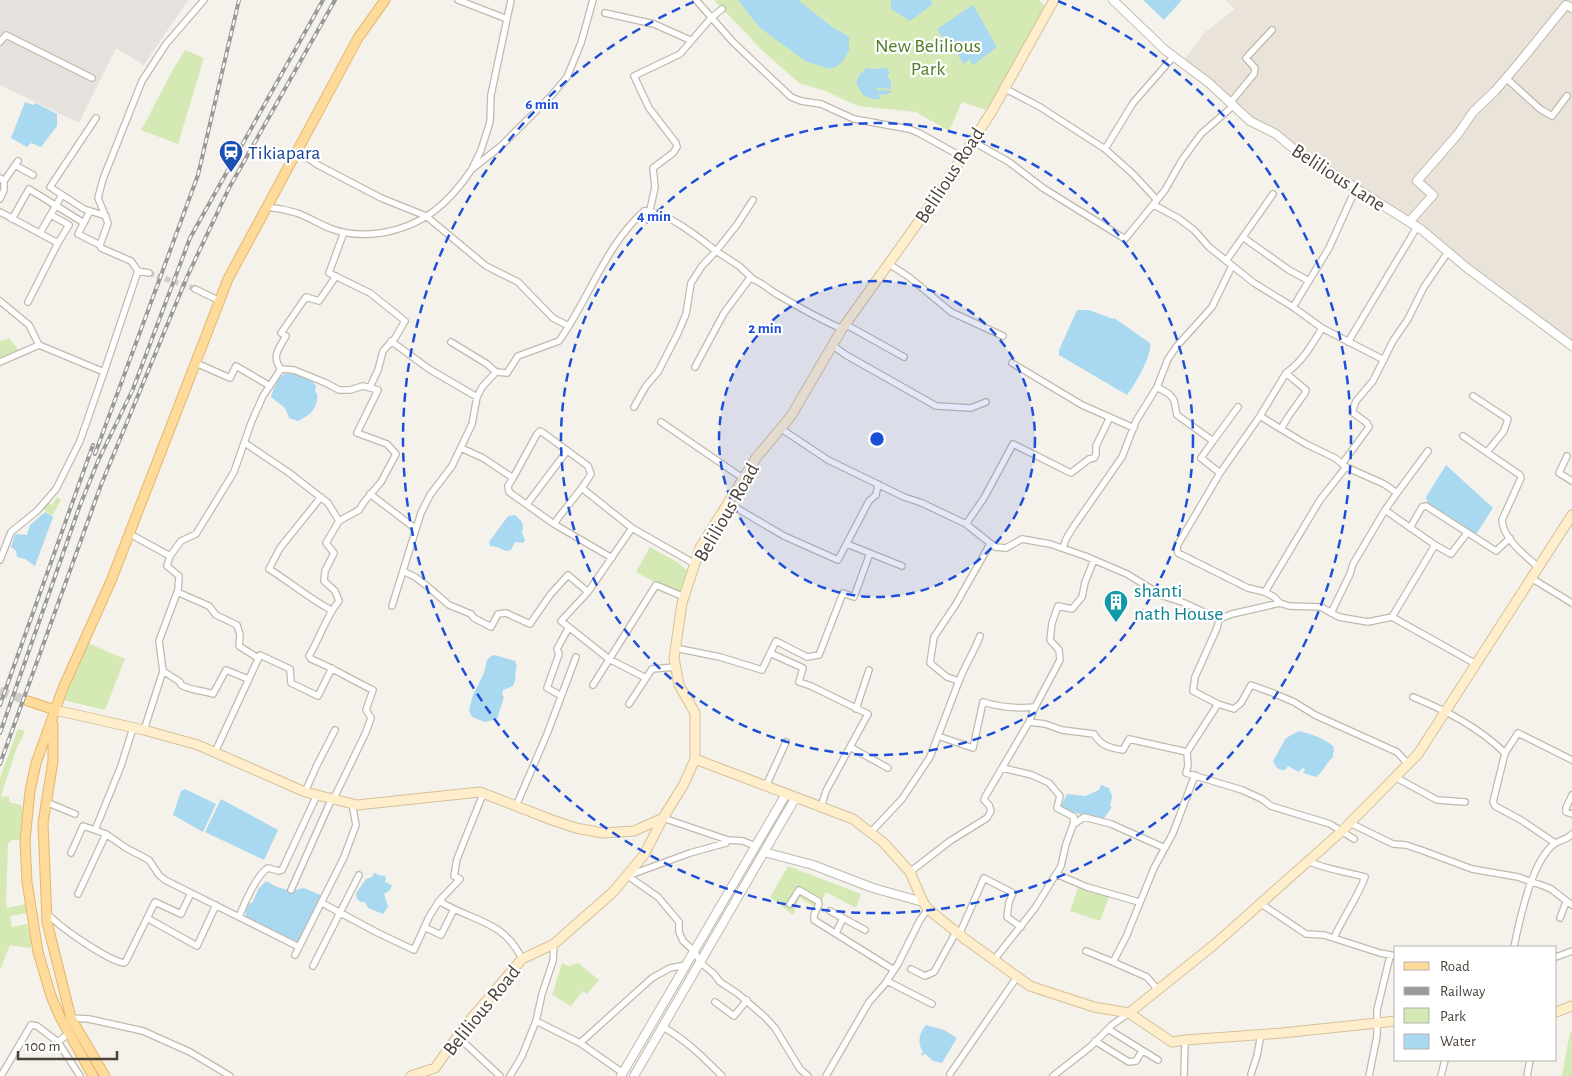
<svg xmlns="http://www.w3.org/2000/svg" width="1572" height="1076" font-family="'Alegreya Sans',sans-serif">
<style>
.residential{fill:#e9e3d9}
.industrial{fill:#e5e1dc}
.green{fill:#d5e9b4}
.water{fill:#a8d9f1}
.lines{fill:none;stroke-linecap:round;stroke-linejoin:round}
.minor-tunnel{stroke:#d3cfc7;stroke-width:5.5;stroke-dasharray:5.5 3;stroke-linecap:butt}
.primary-tunnel{stroke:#d3cfc7;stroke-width:9;stroke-dasharray:9 4.5;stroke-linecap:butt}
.minor-casing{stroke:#c1b9ad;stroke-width:8}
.tertiary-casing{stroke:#c1b9ad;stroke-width:10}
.secondary-casing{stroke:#d5c19a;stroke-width:11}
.primary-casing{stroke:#e5b66a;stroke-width:11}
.minor{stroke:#fff;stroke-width:5.5}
.tertiary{stroke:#fff;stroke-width:8}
.secondary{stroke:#fec;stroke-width:9}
.primary{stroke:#feda9b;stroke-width:9}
.rail-casing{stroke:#999;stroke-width:4}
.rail{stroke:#fff;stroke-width:2;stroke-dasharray:5.5;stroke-linecap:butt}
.ring{fill:none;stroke:#1d4ed8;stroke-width:2.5;stroke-dasharray:9 6}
.labels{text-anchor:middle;stroke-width:4.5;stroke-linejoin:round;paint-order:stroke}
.park-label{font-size:20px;fill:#507d2a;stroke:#fff}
.transit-label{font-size:20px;fill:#164399;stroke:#fff;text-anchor:start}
.street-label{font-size:20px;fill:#4a4238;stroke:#fff}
.culture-label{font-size:20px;fill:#0d838f;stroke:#fff;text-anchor:start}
.centre{fill:#1d4ed8;stroke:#fff;stroke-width:2.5}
.ring-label{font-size:15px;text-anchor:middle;font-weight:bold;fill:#1d4ed8;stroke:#fff;stroke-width:4.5;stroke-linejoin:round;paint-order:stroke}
</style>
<rect width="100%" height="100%" fill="#f5f2eb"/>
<!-- residential -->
<path class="residential" d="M1225,0H1572V343L1425,229L1300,148L1254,121L1182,63L1204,33L1235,9Z"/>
<!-- industrial -->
<path class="industrial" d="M0,0H188L144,65L116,48L79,123L0,85Z"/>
<!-- green -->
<path class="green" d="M714,0H1039L1045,6L989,111L962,102L949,131L916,112L858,106L825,91L799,83L764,52Z
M185,50L204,58L178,144L141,130C156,103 168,76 185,50Z
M9,338L20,352L0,362V341Z
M57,497L61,500L52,516L45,511L43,506L47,501L52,505Z
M650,547L677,562L690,573L680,596L636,572Z
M88,643L125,659L105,710L63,700Z
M18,729L25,731L16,750L1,796L9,797V802L21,805L23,809L20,840H12L8,844L6,903L7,908L26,904L28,913L10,916L12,927L27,924L32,942L30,948L10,945L0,970V778Z
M788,866L861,894L856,908L826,892L818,909L800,898L794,909L795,911L793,915L770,897Z
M1079,885L1110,895L1100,921L1070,911Z
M562,963L569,966L578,963L599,980L587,994L583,991L571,1006L552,995Z
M1572,1031V1076H1562L1570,1032Z"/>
<!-- water -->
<path class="water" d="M738,0H798L831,26L849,37V51L843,61L836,67L829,69L805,61L759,27Z
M891,0H931L933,4L910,21L891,9Z
M1143,0H1182L1164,20Z
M973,5L997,47L973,65L969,59L964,64L952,47V45L947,38L945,39L940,35L937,29Z
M866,68L874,69L887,68L890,73L887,77L891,81V89L877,88L876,90L892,91L888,94L878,95L881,99H872L863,95L856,83L861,72L863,73Z
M25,102L33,105L36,103L57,114V126L41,147L31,143L27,147L11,138Z
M1077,310H1089L1113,319L1114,318L1150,343C1153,354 1134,386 1127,395L1059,355V350Z
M286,373C296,374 312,378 316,386L315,392L317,393C319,408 309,416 298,421L289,418L285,408L271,397C274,388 277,378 286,373Z
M1446,465L1493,508L1475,536L1428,504L1426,497Z
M45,512L53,517L35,566L25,559L17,557L16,551L11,547L15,534L27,535L30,525Z
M515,515C523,522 524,524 522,533L525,540L523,543L515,542L511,550L506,551L497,547L490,546L489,542L508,516Z
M495,655L515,661L517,666C514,673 517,680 513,686L503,690L502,694L504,697L497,719L485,722L472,717L469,710L473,695L484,673L487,660L491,656Z
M1299,731C1311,734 1324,738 1334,747L1333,757C1327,762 1324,771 1316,777L1303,773L1305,769L1302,768L1299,772L1288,766L1285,770C1278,771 1275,766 1273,761L1286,738Z
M1101,785L1109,788L1112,796L1110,806L1112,807L1102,821L1064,809L1061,806L1067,794L1085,796L1099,790Z
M185,789L216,804L203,832L173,815L181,791Z
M221,799L278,830L264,860L205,832Z
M374,873L382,876L384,875L386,878L385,882L392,885L390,890L384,894L388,907L383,914L368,908L365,902H361L357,899L356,893L366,879L372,877Z
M266,881L277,887L291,891L304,888L323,896L299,943L246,919V909L250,903H252L259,888Z
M926,1025L944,1030L957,1038L942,1063L933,1061L924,1053L923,1056L921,1054L923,1052C917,1043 919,1033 926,1025Z"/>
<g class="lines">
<!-- minor-tunnel -->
<path class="minor-tunnel" d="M149,273L195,289"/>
<!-- primary-tunnel -->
<path class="primary-tunnel" d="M0,691L28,701"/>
<defs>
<path id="minor" d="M458,0L507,19
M511,0L491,95L490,122L481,150L472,169L501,146L551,96L567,77L581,43L593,0
M696,0L733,42L791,97L801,101L821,104L854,119L909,129L919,133L962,157
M605,13L654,24L690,40
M0,42L6,35L92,78
M1506,78L1540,109L1552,116L1567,96
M1004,88L1040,107L1105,149L1133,174L1157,200
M1230,103L1254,74L1255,68L1246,58L1272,30
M96,118L50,187L84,209L106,216
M972,141L1009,162L1043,188L1125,239L1165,190L1182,160L1201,134L1233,106
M1105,149L1133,103L1174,56
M297,151L318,165L381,198L426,216L486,266L518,282L553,318L569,326
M15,165L33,175
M0,178L4,181V190L0,199
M4,181L18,161
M1154,205L1178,218L1194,230L1209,247L1254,283L1293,307L1322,328L1384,360
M267,207C277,208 287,210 297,213C309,217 320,225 332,229C347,235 365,235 381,233C424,226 449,203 472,169
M650,210L655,187L653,168L673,153L677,147L676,143L649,108L634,76L680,54L711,18L722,9
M90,211L78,234L100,245
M0,212L58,243L28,302
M51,215L69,225L58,243
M12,219L29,189L84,223
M344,232L329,273L370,293L405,321L395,338L383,351L378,370L370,387
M40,233L62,195
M1244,238L1289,270L1309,281
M1226,261L1273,194
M889,264L909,277L951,312L1003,336
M138,271L131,261L101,248L100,245L108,223L98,198L103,179L142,81L166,44L204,0
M195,289L220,301
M0,301L29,325L39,345
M1293,307L1329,248L1356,188
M845,324L904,357
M391,341L429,369L477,397
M451,342L487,364L496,372
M1348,342L1417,227
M832,345L846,355L936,406L971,408L986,402
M0,362L39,345L104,372L138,271L149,273
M196,363L230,378L236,366L270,386
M1012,363L1082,405L1134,428
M695,367L724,313L750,278C762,282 769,290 780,296C800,308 820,319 842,329
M281,369C271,357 279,348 286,336L281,333L306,297L319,301L336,276
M1157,387L1169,394L1174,400L1177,415L1213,441L1201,458L1220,473L1177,546L1178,553L1248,588L1265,592L1274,597L1280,603
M1473,396L1508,419L1504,431L1487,452
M634,407L646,386L658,372L678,333L686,314L691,283L702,266L716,251L739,266L753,279
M1260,416L1286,373
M661,422L744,479
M780,428L828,460L904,497L922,503L966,524L995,547L1006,548L1022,539L1050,544L1085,556L1127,574L1163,596L1182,602L1219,619L1232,614L1280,603L1289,606L1321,607L1339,617L1368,622L1392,617L1435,545L1385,510L1397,493L1384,484L1346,467
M1463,436L1520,475L1521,478L1502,520C1503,539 1525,555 1538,567
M1213,441L1238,407
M245,443L288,472L328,503L339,521
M461,448L483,458L513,478L537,434L540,431L542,432L588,466L591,474C580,493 566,506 554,524L612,558
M1567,456L1559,473L1572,481
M1342,464L1369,427L1367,423L1352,412L1356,401L1373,381L1393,341L1408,319L1424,287L1448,252
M1220,473L1260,416L1281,429L1288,417L1305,393L1306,390L1286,373C1302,362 1312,345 1322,328
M513,478L508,486L509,492L554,524
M583,489L632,528
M1397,493L1428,451
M370,494L416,529
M321,497L280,548L269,569C290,582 309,598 331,610
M728,503L784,536L838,560L869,501L876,495L878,484
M527,504L567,451
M966,524L984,498L1013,444L1071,473L1089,459L1094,458L1096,454V446L1110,417
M1410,528L1422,507L1426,506L1496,551L1510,538
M130,534L170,556
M847,544L902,566
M1435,545L1451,554L1467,533
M1063,548L1066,539L1074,526L1122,457L1136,421L1157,387L1168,359L1176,347L1212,307L1232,266
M0,560L11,532L37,511L56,489L80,441L104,372
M403,571L415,577L427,586L449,605L471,614L474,618L491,627L498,614L506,613L530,624L550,595L568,575L588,592L632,528L695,564
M1531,578L1572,603
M177,592L209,606L216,615L237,625L240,635L239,646L258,658
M588,592L561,621L609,659L646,678
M1265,592L1320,500L1346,467L1335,458L1306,444L1281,429
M392,606L421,513L430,495L452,466L472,424L477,397L482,387L496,372L507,373L518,356L559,341C589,299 605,246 644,211C662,208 701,239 716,251L736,226L753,200
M1331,613L1350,574L1353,564L1385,510
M1392,617L1476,664
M1219,619L1217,628L1195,677L1193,691L1218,704L1234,709L1241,703L1251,685L1273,693L1294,702L1315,715L1397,752L1408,764
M675,648L720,657L762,670L776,641L807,657L819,655L843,593L854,597L870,553
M770,653L803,668L799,682L811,686L868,714L826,791L821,807
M163,671L180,682L181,685C192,691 202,690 213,694L226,670L248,679
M959,681C965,665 974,652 980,636
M593,685L656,585L684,597
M560,695L547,688L559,654L557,649L569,627
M1413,697C1447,711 1478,727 1505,753L1493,802L1495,806L1521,820L1555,843
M629,704L652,669L676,667
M1035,707L1060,660L1059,650L1050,640L1052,623L1058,606L1072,609L1082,597L1085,582L1094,560
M856,709L869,670
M144,730L163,671L159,641L178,590L179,576L167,566L170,556L181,541L196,534L234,472L251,423L263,396L281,369L294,370L326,383L339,390H350L363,386L378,390L357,433L387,444L396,454L381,482L364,502L359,510L339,521L326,543L334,553L325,571L324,581L335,591L339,601C326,616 320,638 309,656L311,659C333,668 352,680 373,690L366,710L371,718L366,732L335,796L331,797
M938,736L973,748L983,702C1000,707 1017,709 1035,707L1029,722L1045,724L1062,730L1094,734C1101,746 1110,748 1123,750L1129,739L1187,752L1188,766L1186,773L1242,790L1262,799L1271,806L1330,824L1354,839
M850,747L888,768
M215,752L260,655L290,669L291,683L318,696L332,668
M1187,752L1218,704
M1505,753L1518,733L1572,760
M1395,777L1437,800L1465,802
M766,786L786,742
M305,792L317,765L335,730
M483,794L457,859L454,876L460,879L439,901C471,921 504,920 522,959
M1572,795L1566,808V812L1572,814
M46,802L75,814
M516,806L547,734L576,657
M663,818L728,840L743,841L755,846
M1350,823L1393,844L1406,845L1421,850L1472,869L1518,877L1544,886L1551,889L1572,905
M1073,825L1084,817L1111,824L1165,848
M871,832L902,799L930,757L959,681L947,677L930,663L934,637L956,604L990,544
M106,834L126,848L149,860L159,875L165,880L299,947
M71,853L83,826L95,830L121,766L133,728
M1308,861C1325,869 1346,872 1365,877C1357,899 1343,917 1334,938
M910,872L950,841L987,818L991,811L989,805L984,800L985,797L1029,722
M1056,874L1087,887L1139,902
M630,875L690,853L726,843L728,840
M628,876L658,897L679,922V932L683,941L694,951L701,963L714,974L720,982L737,993L765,1017L775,1028L800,1069L808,1076
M291,890L332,798
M78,894L106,834L95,830
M322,903L378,933L414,950L429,917L439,901
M1260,903L1306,934L1324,935L1380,953L1396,956
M790,904L799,890L818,901L819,904L814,915V920L894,970
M830,911L843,918L836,933
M47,913C59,927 107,960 124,963L126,961L155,902L181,914L191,893
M239,917C244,904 257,874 268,868L279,871L282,870L317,795
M147,918L197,946L216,905
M843,918L865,930
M1560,918L1566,902
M424,927L441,935L454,909
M959,935L984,878L1013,893L1009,902L1007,917L1021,927
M1514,947C1519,922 1529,875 1545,854C1547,851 1552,845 1556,843C1562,839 1567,840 1572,834
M1086,951L1113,962
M295,955L344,857L356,825L352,803
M1556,957L1572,951
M994,960L1035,908L1061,866L1066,844L1073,825L1074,817L1057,808L1060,796L1049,783L1032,775L1003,768
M313,966L359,875
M911,969L925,976L934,972L956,932
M887,981L932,1004
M1158,990L1147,977L1113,962L1126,937L1154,868L1173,833L1195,775
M715,1002L734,1016L747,1000
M71,1018L89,1019L143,1031L190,1052L230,1076
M536,1021L580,1043L623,1073
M663,1027C686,1040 703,1057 722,1076
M1108,1029L1158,1060
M457,1036L500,1076
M1095,1041L1129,1062L1136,1061L1142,1051
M58,1042L80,1076
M580,1043L652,978L670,968L686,965
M950,1074L1017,977
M1251,1074L1257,1056L1261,1034
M1,1076L31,1025L37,1026L58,1042L69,1033
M510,1076L522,1056L536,1021L542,994L553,961L554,944
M826,1076L869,1002L884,985L898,964L920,920L928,909
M1053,1076L1090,1047L1112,1025L1129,1013
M1184,1076L1185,1040
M1369,1076L1377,1036V1010L1390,956
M1441,1076L1445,1060
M1527,1076L1530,1060"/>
<path id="tertiary" d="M1113,0L1165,50L1209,83L1250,121L1276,134L1295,150L1422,230L1467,268L1572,346
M1409,222L1433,195L1417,181L1458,134L1473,112L1495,91L1519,63L1566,5L1572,8
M764,852L813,865L873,888L923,902
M621,1076L786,794
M634,1076L796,797"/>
<path id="secondary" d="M55,710L144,730L198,745L305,792L357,805L480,792L552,820L576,828L602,833L634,831L663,818
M695,759L853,819L884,843L910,872L923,902L928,909L965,939L1030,986L1094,1007L1129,1013L1172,1042L1185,1040L1282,1033L1396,1021
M1556,1012L1572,1006
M1129,1013L1215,944L1342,831L1418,754L1572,515
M411,1076L435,1068L464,1027L522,959L554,944L613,892L644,855L663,818L684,784L695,759V713L679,685L674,658L682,603L700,548L756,458L791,416L842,329L937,196L992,111L1054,0"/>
<path id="primary" d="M28,701L55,710
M53,724V761L43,823L47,922L71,1018L105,1076
M93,1076L60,1017L51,996L38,952L27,882L25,841L30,791L36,763L63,688L111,581L228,279L358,38L385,0"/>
</defs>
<!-- minor casing -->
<use href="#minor" class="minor-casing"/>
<!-- tertiary casing -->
<use href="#tertiary" class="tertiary-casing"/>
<!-- secondary casing -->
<use href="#secondary" class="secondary-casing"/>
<!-- primary casing -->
<use href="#primary" class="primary-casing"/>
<!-- minor -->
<use href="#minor" class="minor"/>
<!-- tertiary -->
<use href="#tertiary" class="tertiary"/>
<!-- secondary -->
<use href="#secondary" class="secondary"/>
<!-- primary -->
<use href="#primary" class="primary"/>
<defs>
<path id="rail" d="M95,454L198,175L239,0
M0,705L93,445
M0,733L79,508L98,461L133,389L190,238L323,0
M0,764L101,485L187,277L229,188L335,0"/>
</defs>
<!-- rail casing -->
<use href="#rail" class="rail-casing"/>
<!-- rail -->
<use href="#rail" class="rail"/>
</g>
<!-- distance rings -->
<circle cx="877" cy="439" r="158" fill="#1d4ed8" fill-opacity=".12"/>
<g class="ring">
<circle cx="877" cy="439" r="158"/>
<circle cx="877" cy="439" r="316"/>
<path d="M1058 1A474 474 0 1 1 696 1"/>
</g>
<!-- icons -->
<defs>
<symbol id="station-pin" viewBox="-11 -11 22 30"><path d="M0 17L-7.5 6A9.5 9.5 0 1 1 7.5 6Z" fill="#1a4fb4" stroke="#fff"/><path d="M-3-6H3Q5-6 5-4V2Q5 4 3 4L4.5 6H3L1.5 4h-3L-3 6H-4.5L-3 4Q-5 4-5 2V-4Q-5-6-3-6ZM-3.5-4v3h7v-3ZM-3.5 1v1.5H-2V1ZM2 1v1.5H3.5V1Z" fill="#fff"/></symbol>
<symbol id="building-pin" viewBox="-11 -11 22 30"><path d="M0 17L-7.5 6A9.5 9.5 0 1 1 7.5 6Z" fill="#0f9aa8" stroke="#fff"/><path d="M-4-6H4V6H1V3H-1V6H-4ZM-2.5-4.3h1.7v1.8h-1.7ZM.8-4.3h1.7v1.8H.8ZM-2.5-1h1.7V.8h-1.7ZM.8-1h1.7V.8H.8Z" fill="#fff"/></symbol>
</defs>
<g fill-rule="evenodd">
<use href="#station-pin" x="217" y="138" width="28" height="38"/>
<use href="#building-pin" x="1102" y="588" width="28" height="38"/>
</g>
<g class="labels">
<!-- park labels -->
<g class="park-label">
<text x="928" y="52">New Belilious<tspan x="928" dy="23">Park</tspan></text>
</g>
<!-- transit labels -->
<g class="transit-label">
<text x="248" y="159">Tikiapara</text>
</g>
<!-- street labels -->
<g class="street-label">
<text transform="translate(949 175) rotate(-57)" y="7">Belilious Road</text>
<text transform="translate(1339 177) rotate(33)" y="7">Belilious Lane</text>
<text transform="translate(726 512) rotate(-60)" y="7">Belilious Road</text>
<text transform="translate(481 1010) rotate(-51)" y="7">Belilious Road</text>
</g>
<!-- culture labels -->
<g class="culture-label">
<text x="1134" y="597">shanti<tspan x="1134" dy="23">nath House</tspan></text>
</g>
</g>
<circle cx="877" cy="439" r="8" class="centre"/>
<g class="ring-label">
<text x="542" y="109">6 min</text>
<text x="654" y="221">4 min</text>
<text x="765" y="333">2 min</text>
</g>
<!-- legend -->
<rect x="1394" y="946" width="162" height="115" fill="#ffffff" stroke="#b7b3af"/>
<rect x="1404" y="962" width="25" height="8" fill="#feda9b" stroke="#b7b3af"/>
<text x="1440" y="971" font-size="15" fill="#4a4238">Road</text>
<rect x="1404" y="987" width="25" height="8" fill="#999999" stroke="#b7b3af"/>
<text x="1440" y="996" font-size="15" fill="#4a4238">Railway</text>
<rect x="1404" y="1008" width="25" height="15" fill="#d5e9b4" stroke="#b7b3af"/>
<text x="1440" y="1021" font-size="15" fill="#4a4238">Park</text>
<rect x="1404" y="1034" width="25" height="15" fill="#a8d9f1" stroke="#b7b3af"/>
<text x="1440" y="1046" font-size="15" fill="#4a4238">Water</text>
<!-- scale -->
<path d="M18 1051v8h99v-8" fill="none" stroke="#4a4238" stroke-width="2.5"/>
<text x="25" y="1051" font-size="15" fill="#4a4238" stroke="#ffffff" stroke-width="4" paint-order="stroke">100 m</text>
</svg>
